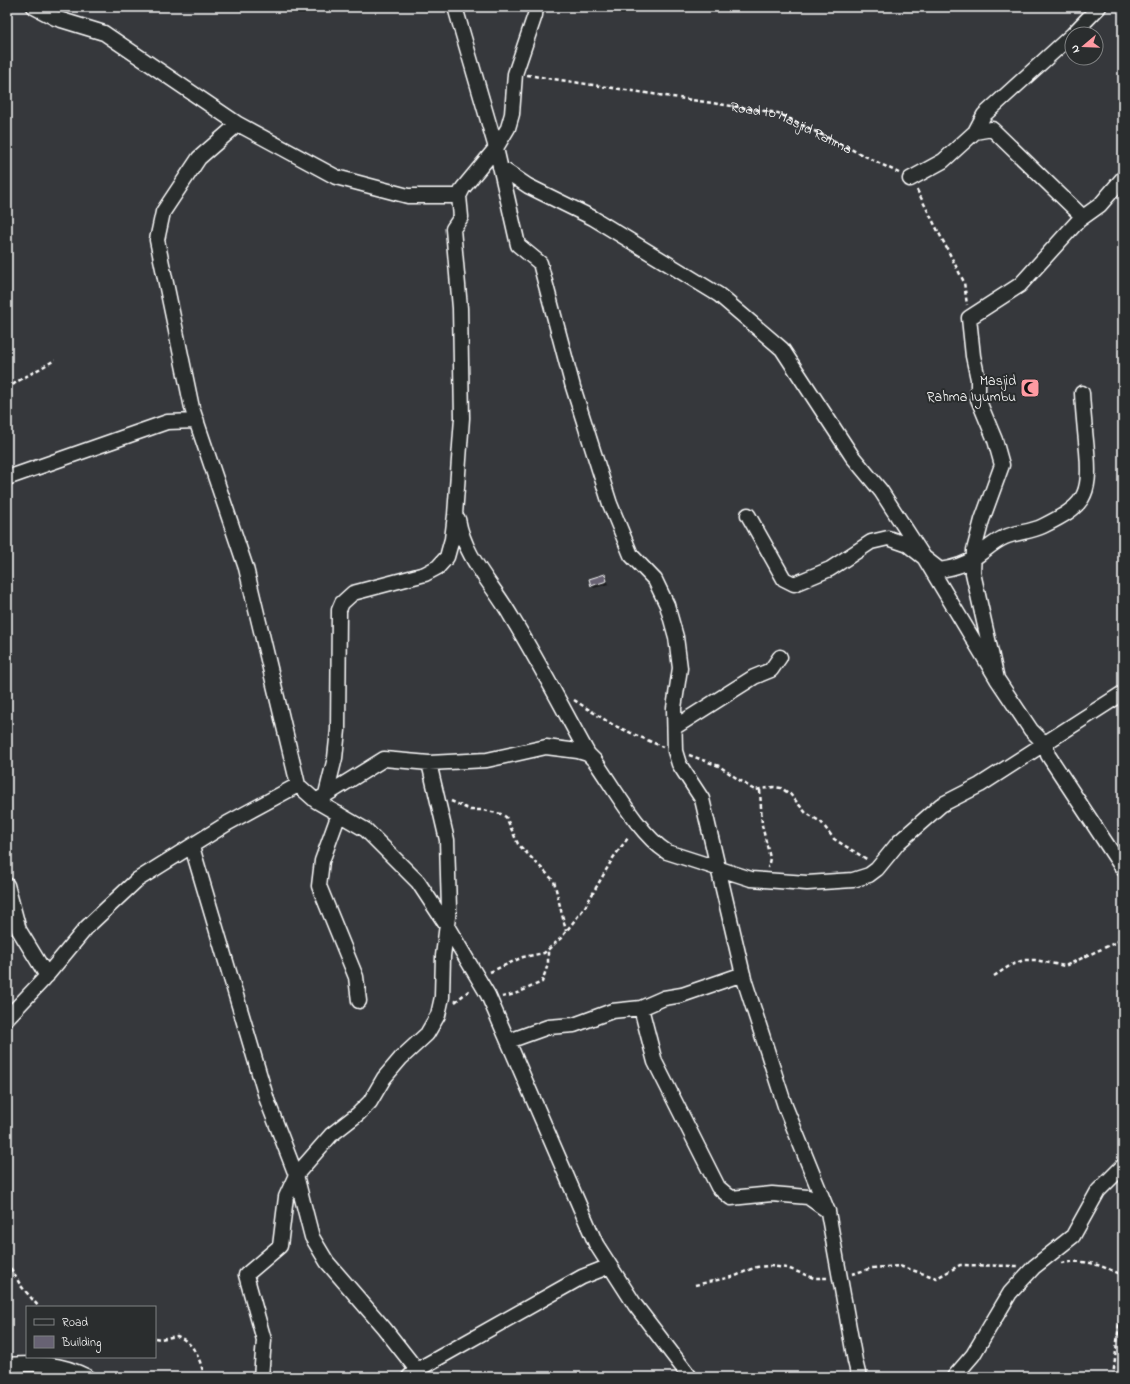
<svg xmlns="http://www.w3.org/2000/svg" width="1130" height="1384" font-family="'Indie Flower',sans-serif">
<style>
.shadow{fill:#0007}
.building{fill:#676273;stroke:#fff}
.lines{fill:none;stroke-linecap:round;stroke-linejoin:round}
.minor-casing{stroke:#fff;stroke-width:17}
.path{stroke:#fff;stroke-width:2.5;stroke-dasharray:4 3;stroke-linecap:butt}
.minor{stroke:#2a2d2e;stroke-width:14}
.labels{text-anchor:middle;stroke-width:4;stroke-linejoin:round;paint-order:stroke}
.street-label{font-size:14px;fill:#fff;stroke:#2a2d2e}
.poi-label{font-size:14px;fill:#fff;stroke:#2a2d2e;text-anchor:end}
</style>
<rect width="100%" height="100%" fill="#36383c"/>
<filter id="ink" filterUnits="userSpaceOnUse"><feTurbulence type="fractalNoise" baseFrequency=".025" numOctaves="2"/><feDisplacementMap in="SourceGraphic" scale="8" xChannelSelector="R" yChannelSelector="G"/><feConvolveMatrix kernelMatrix="1 2 1 2 8 2 1 2 1" color-interpolation-filters="sRGB"/></filter>
<g filter="url(#ink)">
<!-- shadow -->
<path class="shadow" d="M604,575L609,584L594,588L590,580Z"/>
<!-- building -->
<path class="building" d="M605,574L607,581L591,586L589,579Z"/>
<g class="lines">
<defs>
<path id="minor" d="M34,7L55,18L104,33L238,124L336,177L408,196H459
M455,7L496,148L518,245L540,263L573,387L610,504L631,555L655,580L667,605L676,637L680,668L674,708L675,751L679,764L702,799L744,979L785,1106L828,1212L855,1361L859,1377
M1073,34L1099,7
M238,124L199,158L163,212L157,240L192,408L246,568L298,785
M975,132L984,115L1072,35
M500,167L528,186L593,218L719,295L782,349L852,456L881,491L925,559L997,679
M910,179L943,161L975,132L992,129L1083,217
M7,478L167,422L197,421
M748,515L784,579L794,584L830,569L871,542L888,538L908,545L940,570C952,568 965,565 974,558C985,551 993,542 1005,537C1017,532 1031,532 1043,526C1084,506 1091,497 1087,451C1085,431 1083,412 1082,393
M458,519C465,559 493,584 512,618C539,662 563,709 588,754
M675,727L754,677L771,670L780,657
M1046,745L1031,730L997,679L973,573L974,550L982,520L1002,465L995,440L978,399V379L973,356L969,318L1020,285L1079,220L1100,205L1123,178
M1046,745L1048,755L1123,869
M326,794L335,758L338,730L339,610L342,603L353,593L425,574L438,567L447,557L452,539L455,515L462,418L460,308L453,229L461,217L459,196L463,188L496,148L508,128L512,114L515,74L535,15L536,7
M316,801L366,830L418,882L447,926L488,995L596,1244L635,1305L690,1377
M339,814L322,861L319,886L356,977L359,1001
M192,847L267,1100L296,1175L312,1237L327,1262L384,1328L417,1370
M7,885L19,930L47,976
M641,1008L655,1062L718,1187L731,1198L772,1194L808,1197L828,1211
M7,1018L43,980L87,927L137,880L228,823L298,785L316,801L384,759L429,763L487,760L546,747L578,751L588,754L595,761C614,788 639,834 667,852L751,879L807,883L853,880L869,875L877,869L899,842L941,805L980,785L1123,693
M509,1041L548,1027L574,1025L612,1011L641,1008L664,998L682,995L743,974
M7,1365C40,1363 58,1362 88,1377
M261,1377L264,1340L246,1275L280,1246L286,1197L296,1175L331,1135L358,1114L370,1102L384,1078L401,1058L427,1034L438,1015L442,997L443,956L449,909L447,840L429,763
M409,1377L417,1370L582,1277L610,1266
M954,1377L973,1355L1010,1293L1034,1267L1073,1236L1098,1191L1123,1166"/>
</defs>
<!-- minor casing -->
<use href="#minor" class="minor-casing"/>
<!-- path -->
<g class="path">
<path id="s1" d="M527,75L778,113L899,173"/>
<path d="M917,190L964,282L967,305"/>
<path d="M7,389L18,381L55,360"/>
<path d="M574,700L613,725L663,747"/>
<path d="M689,755L719,766L751,788L755,790L774,787L781,788L790,794L806,813L821,822L834,839L868,860"/>
<path d="M760,790L762,825L770,858L768,868"/>
<path d="M451,801L470,810H483L501,814L506,817L518,844L554,881L566,931"/>
<path d="M490,972L523,957L544,953L561,938L585,907L613,858L628,838"/>
<path d="M994,976L1011,965L1024,960H1035L1065,966L1123,939"/>
<path d="M502,997L515,994L542,982L548,964V950"/>
<path d="M455,1002L471,989"/>
<path d="M7,1262L21,1286L39,1307"/>
<path d="M1061,1263C1089,1259 1098,1265 1123,1275"/>
<path d="M852,1274L872,1268L899,1266L937,1278L960,1265L1018,1266"/>
<path d="M695,1285L736,1276L746,1271L757,1267L770,1266L787,1268L814,1278H827"/>
<path d="M155,1338L160,1339L177,1336C196,1344 199,1359 205,1377"/>
<path d="M1113,1377L1123,1289"/>
</g>
<!-- minor -->
<use href="#minor" class="minor"/>
</g>
</g>
<!-- icons -->
<defs>
<symbol id="mosque-square" viewBox="-11 -11 22 22"><rect x="-9" y="-9" width="18" height="18" rx="4" fill="#ff9aa2" stroke="#2a2d2e"/><path d="M3.5-4.9A6 6 0 1 0 3.5 4.9A5 5 0 1 1 3.5-4.9Z" fill="#111"/></symbol>
</defs>
<g fill-rule="evenodd">
<use href="#mosque-square" x="1019" y="377" width="22" height="22"/>
</g>
<g class="labels">
<!-- street labels -->
<g class="street-label">
<text dy="5" stroke="none"><textPath href="#s1" startOffset="271">Road to Masjid Rahma</textPath></text>
</g>
<!-- poi labels -->
<g class="poi-label">
<text x="1016" y="385">Masjid<tspan x="1016" dy="16">Rahma Iyumbu</tspan></text>
</g>
</g>
<!-- margin -->
<rect width="1130" height="1384" fill="none" stroke="#2a2d2e" stroke-width="24"/>
<rect x="12" y="12" width="1106" height="1360" fill="none" stroke="#fff" stroke-width="1.5" filter="url(#ink)"/>
<!-- legend -->
<rect x="26" y="1306" width="130" height="52" fill="#2a2d2e" stroke="#7f8182"/>
<rect x="34" y="1319" width="20" height="6" fill="#2a2d2e" stroke="#7f8182"/>
<text x="62" y="1326" font-size="12" fill="#ffffff">Road</text>
<rect x="34" y="1336" width="20" height="12" fill="#676273" stroke="#7f8182"/>
<text x="62" y="1346" font-size="12" fill="#ffffff">Building</text>
<!-- north arrow -->
<g transform="translate(1084 46) rotate(251)"><circle r="19" fill="#2a2d2e" stroke="#7f8182"/>
<path d="M0-3L7 15L0 10L-7 15Z" fill="#ff9aa2"/>
<text y="-6" font-size="11" font-weight="bold" text-anchor="middle" fill="#ffffff">N</text>
</g>
</svg>
